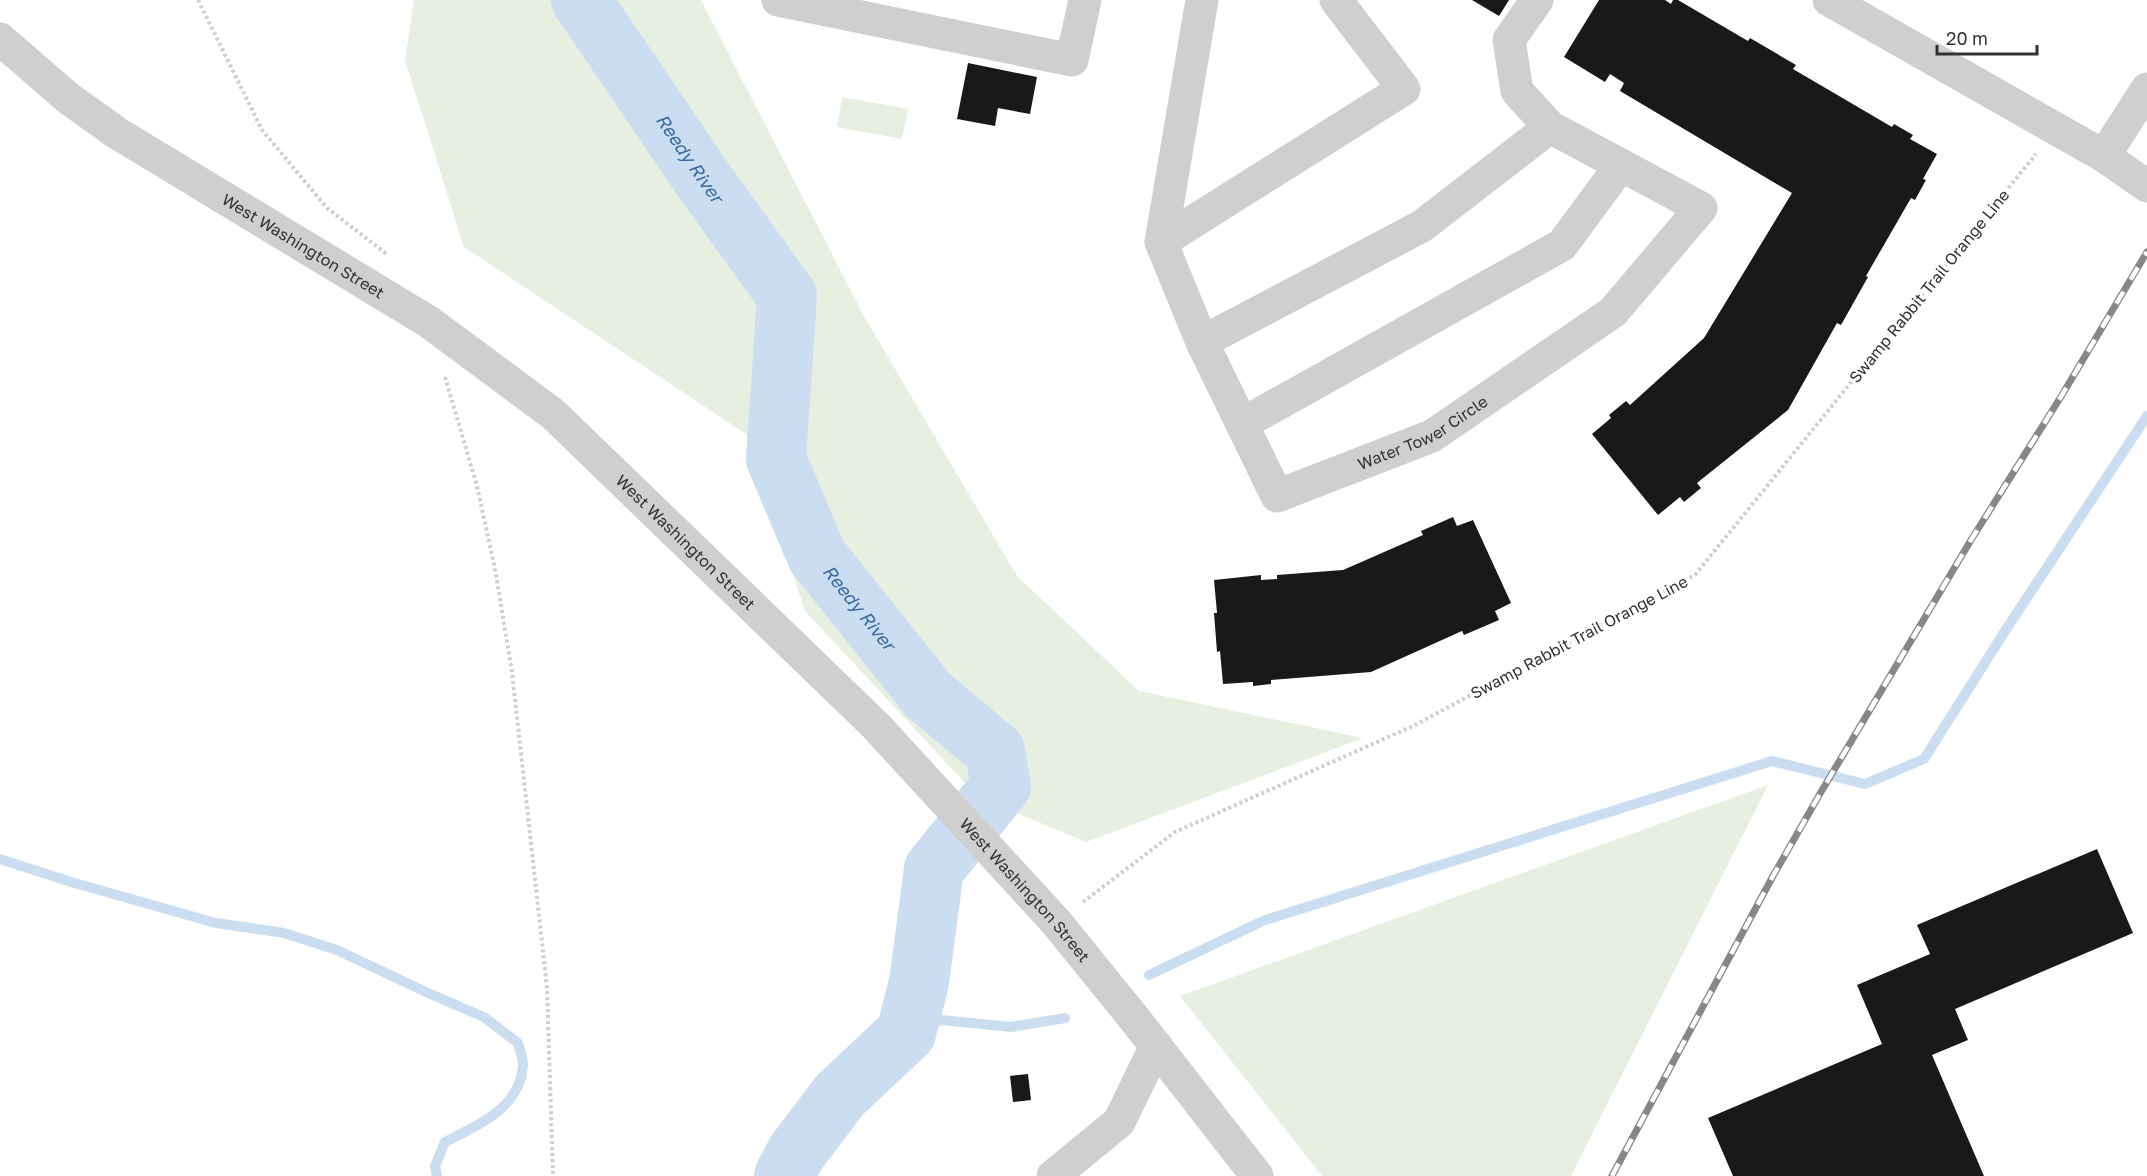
<svg xmlns="http://www.w3.org/2000/svg" width="2147" height="1176" font-family="'Golos Text',sans-serif">
<style>
.green{fill:#e7f0e0}
.lines{fill:none;stroke-linecap:round;stroke-linejoin:round}
.stream{stroke:#cbddf1;stroke-width:10}
.river{stroke:#cbddf1;stroke-width:60}
.building{fill:#191919}
.path{stroke:#cfcfcf;stroke-width:4;stroke-dasharray:3 3;stroke-linecap:butt}
.minor{stroke:#cfcfcf;stroke-width:33}
.rail-casing{stroke:#878787;stroke-width:7}
.rail{stroke:#fff;stroke-width:4.5;stroke-dasharray:14;stroke-linecap:butt}
.labels{text-anchor:middle;stroke-width:6;stroke-linejoin:round;paint-order:stroke}
.street-label{font-size:16px;fill:#323232;stroke:#fff}
.water-label{font-size:18px;font-style:italic;fill:#36699f;stroke:#fff}
</style>
<rect width="100%" height="100%" fill="#fff"/>
<!-- green -->
<path class="green" d="M414,0H701L864,316L1017,576L1139,691L1363,738L1086,842L978,797L805,611L746,434L464,247L405,60Z
M842,97L908,109L902,139L837,127Z
M1768,785L1571,1176H1322L1180,996Z"/>
<g class="lines">
<!-- stream -->
<path class="stream" d="M0,859L71,882L216,923L284,933L337,950L428,993L484,1017L518,1043C520,1050 523,1059 523,1066C520,1108 477,1126 445,1142L435,1166L437,1176
M1149,975L1265,920L1772,761L1865,784L1924,759L2005,631L2147,416
M906,1033L941,1020L1011,1027L1065,1018"/>
<!-- river -->
<path class="river" id="s1" d="M581,0L702,178L787,296L776,459L817,556L928,695L995,751L1001,786L934,869L919,982L906,1033L840,1095L796,1153L784,1176"/>
</g>
<!-- building -->
<path class="building" d="M1472,0H1509L1499,16Z
M1599,0H1665L1671,4L1673,0H1678L1748,41L1750,38L1796,65L1793,69L1892,127L1894,124L1913,135L1910,139L1937,154L1923,179L1926,180L1915,200L1911,198L1866,276L1868,277L1841,325L1837,323L1788,410L1697,483L1701,488L1684,502L1680,497L1658,515L1592,434L1611,418L1609,415L1626,401L1630,405L1704,338L1792,193L1620,91L1624,83L1610,74L1605,82L1564,57Z
M968,63L1037,77L1030,114L998,108L995,126L957,119Z
M1453,517L1457,526L1473,520L1511,603L1495,611L1499,620L1464,635L1462,631L1371,672L1271,680V684L1253,686V682L1223,684L1220,651L1217,652L1214,613H1217L1214,580L1261,575V580L1277,579V575L1343,570L1423,535L1421,531Z
M2097,849L2133,933L1955,1009L1968,1040L1932,1055L1984,1176H1733L1708,1118L1882,1044L1857,985L1930,954L1917,925Z
M1028,1074L1031,1100L1013,1102L1010,1076Z"/>
<g class="lines">
<!-- path -->
<path class="path" d="M198,0L262,130L327,208L388,255
M445,377L477,486L495,569L512,672L547,988L553,1176
M1083,902L1175,832L1413,726L1695,575L2036,154"/>
<!-- minor -->
<g class="minor">
<path d="M778,0L1072,60L1085,0"/>
<path id="s2" d="M1202,0L1161,242L1202,342L1277,496L1432,436L1613,312L1701,208L1550,127L1517,91L1509,40L1537,0"/>
<path d="M1829,0L2104,156L2147,186"/>
<path id="s3" d="M0,39L68,98L117,133L429,322L553,414L876,726L1056,922L1137,1022L1257,1176"/>
<path d="M2104,156L2147,89"/>
<path d="M1161,242L1404,89L1336,0"/>
<path d="M1202,342L1422,226L1550,127"/>
<path d="M1242,424L1562,245L1621,165"/>
<path d="M1053,1176L1119,1122L1156,1046"/>
</g>
<defs>
<path id="rail" d="M1612,1176L1773,876L1821,792L1971,540L2062,395L2147,252"/>
</defs>
<!-- rail casing -->
<use href="#rail" class="rail-casing"/>
<!-- rail -->
<use href="#rail" class="rail"/>
</g>
<g class="labels">
<!-- street labels -->
<g class="street-label">
<text dy="6" stroke="none"><textPath href="#s3" startOffset="368">West Washington Street</textPath></text>
<text transform="translate(1929 286) rotate(-51)" y="6">Swamp Rabbit Trail Orange Line</text>
<text dy="6" stroke="none"><textPath href="#s2" startOffset="684">Water Tower Circle</textPath></text>
<text dy="6" stroke="none"><textPath href="#s3" startOffset="854">West Washington Street</textPath></text>
<text transform="translate(1579 637) rotate(-28)" y="6">Swamp Rabbit Trail Orange Line</text>
<text dy="6" stroke="none"><textPath href="#s3" startOffset="1340">West Washington Street</textPath></text>
</g>
<!-- water labels -->
<g class="water-label">
<text dy="6" stroke="none"><textPath href="#s1" startOffset="192">Reedy River</textPath></text>
<text dy="6" stroke="none"><textPath href="#s1" startOffset="696">Reedy River</textPath></text>
</g>
</g>
<!-- scale -->
<path d="M1937 45v9h100v-9" fill="none" stroke="#323232" stroke-width="3"/>
<text x="1946" y="45" font-size="18" fill="#323232" stroke="#ffffff" stroke-width="4.5" paint-order="stroke">20 m</text>
</svg>
